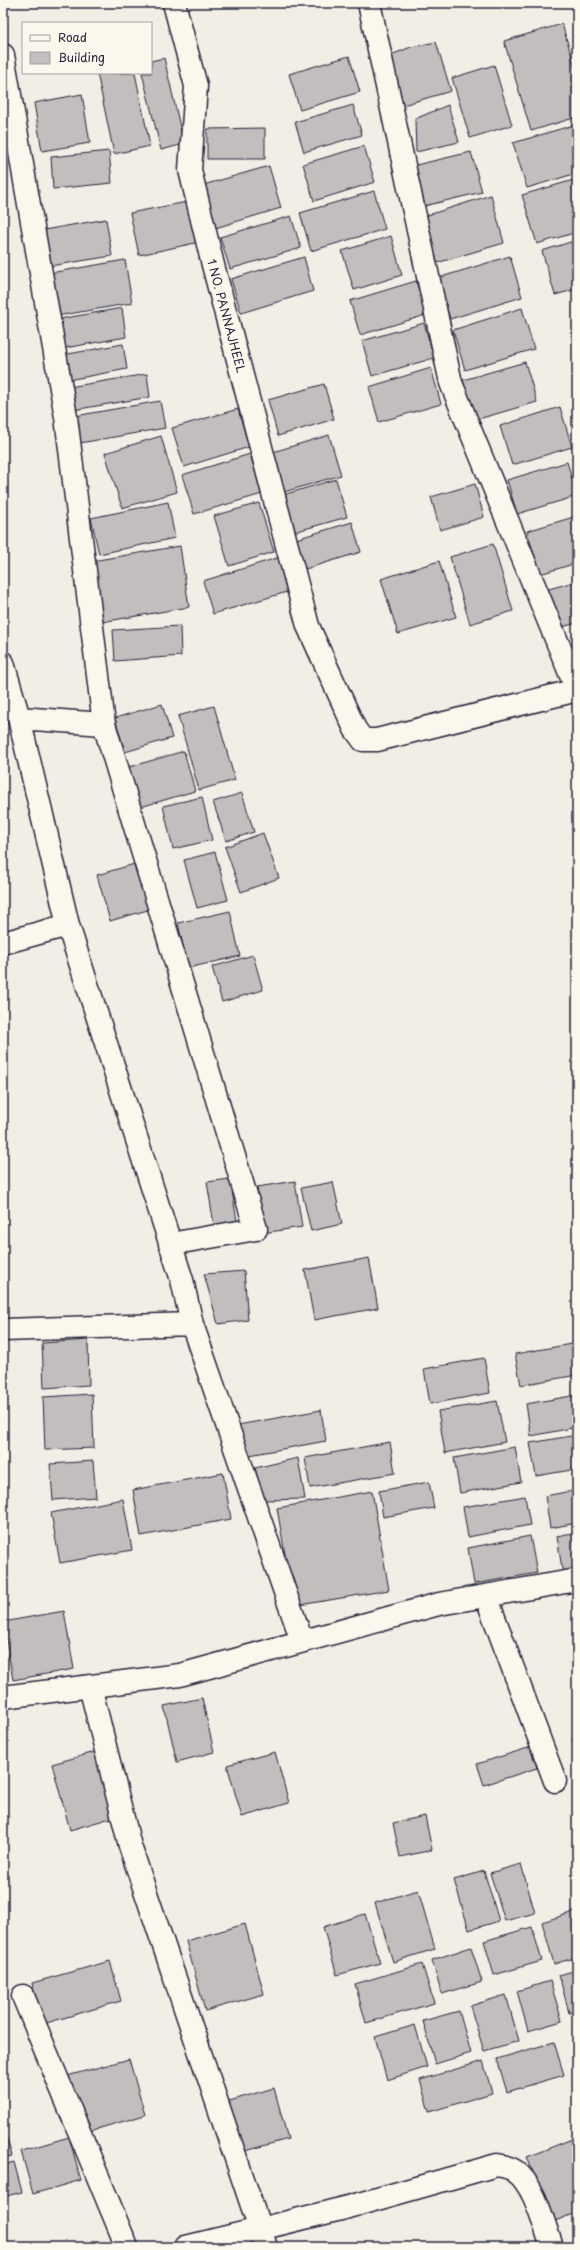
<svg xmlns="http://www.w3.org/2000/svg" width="580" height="2250" font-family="'Playpen Sans',sans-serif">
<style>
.building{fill:#c2bebe;stroke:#22223b}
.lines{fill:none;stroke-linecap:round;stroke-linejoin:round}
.street-casing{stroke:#22223b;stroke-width:25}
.street{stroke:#fbf7ec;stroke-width:22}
.labels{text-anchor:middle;stroke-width:3;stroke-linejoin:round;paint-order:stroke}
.street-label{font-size:12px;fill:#22223b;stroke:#fbf7ec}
</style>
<rect width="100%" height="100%" fill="#f2eee5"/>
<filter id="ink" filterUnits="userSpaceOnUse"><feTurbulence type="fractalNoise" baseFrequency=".025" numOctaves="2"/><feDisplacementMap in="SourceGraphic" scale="8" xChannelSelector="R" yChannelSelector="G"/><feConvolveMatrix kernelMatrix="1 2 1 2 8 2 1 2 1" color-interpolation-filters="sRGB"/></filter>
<g filter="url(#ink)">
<!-- building -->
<path class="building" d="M562,24L577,74V117L531,131L504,41Z
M436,42L451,91L396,107L386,57L411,47Z
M349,56L360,92L300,110L289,74Z
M164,58L184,144L161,150L142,73H151V61Z
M494,65L512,125L470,138L452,78Z
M97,73H135L150,146L114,154Z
M82,94L90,143L42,151L34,103Z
M353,105L362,135L304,152L295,122Z
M448,105L459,142L416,152L415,119Z
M577,124V173L527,188L513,143Z
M265,128V159H207V129Z
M364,146L375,182L314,201L303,164Z
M3,151H5L3,197Z
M109,151L112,183L53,189L51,157Z
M471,152L482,192L420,207L416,165Z
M269,166L281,208L212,229L200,186Z
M577,179V232L537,244L522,195Z
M374,191L385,229L311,251L300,213Z
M491,195L504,243L430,265L422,217Z
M192,201L200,242L139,255L130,213Z
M291,216L301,248L230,269L220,237Z
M106,219L112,256L50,266L44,230Z
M391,236L402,275L354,290L342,251Z
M577,240V289L555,295L542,251Z
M510,256L522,297L450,319L438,278Z
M304,257L313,291L241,313L231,279Z
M125,260L132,303L57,316L50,273Z
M416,281L426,315L360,335L350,301Z
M122,308L126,337L65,348L60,319Z
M522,308L534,349L465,370L453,330Z
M424,323L434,358L372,376L362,341Z
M123,344L127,369L68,380L63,355Z
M525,362L537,402L475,420L463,380Z
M431,368L441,404L379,422L369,387Z
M147,374L150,397L73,410L69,387Z
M324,384L334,419L278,436L268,400Z
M160,401L165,428L80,443L75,416Z
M560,407L572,447L512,465L500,426Z
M238,409L249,447L184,467L172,428Z
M329,435L341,475L284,492L273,452Z
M161,436L177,492L122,508L105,453Z
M250,454L262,494L194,514L182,475Z
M567,462L577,496L517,514L507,480Z
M336,479L347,517L294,532L283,495Z
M475,484L484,517L440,530L431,497Z
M168,502L175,538L99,554L91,518Z
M259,503L274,552L229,566L214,516Z
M577,516V563L540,574L527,531Z
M352,522L361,552L302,570L293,540Z
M493,544L513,611L470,624L450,557Z
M180,546L189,607L102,622L92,561Z
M280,557L290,591L213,614L203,581Z
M439,561L456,617L398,634L381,579Z
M577,581V623L554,629L542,591Z
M180,626L181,656L115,661L113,630Z
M162,704L172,738L125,752L115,718Z
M214,706L235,780L199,790L178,716Z
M184,751L195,791L137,808L126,768Z
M242,793L254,832L226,841L213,802Z
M202,797L212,840L173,849L163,806Z
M263,833L279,878L241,892L225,847Z
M215,852L228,900L197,908L184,860Z
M138,863L151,909L110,921L97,875Z
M230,911L240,956L188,968L178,923Z
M253,955L263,990L222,1002L212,967Z
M230,1179L237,1221L214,1225L207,1182Z
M295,1181L302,1227L263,1233L257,1187Z
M333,1182L342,1224L311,1231L301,1188Z
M369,1258L378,1308L314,1320L305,1270Z
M244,1271L248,1320L218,1324L204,1274Z
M88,1340L89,1385L44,1388L42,1343Z
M577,1343V1375L521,1385L515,1354Z
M484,1358L490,1393L430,1404L424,1369Z
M92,1394L94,1448L45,1450L43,1397Z
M577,1395V1427L531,1436L526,1404Z
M497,1401L505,1442L445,1453L438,1411Z
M321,1410L326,1441L244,1456L238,1425Z
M577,1435V1469L536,1476L530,1443Z
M390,1442L395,1473L310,1488L305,1458Z
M515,1447L521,1482L460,1493L454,1458Z
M298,1458L305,1499L264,1500L255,1468Z
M93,1461L96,1497L53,1500L50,1464Z
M223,1473L231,1519L141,1536L133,1490Z
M429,1482L434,1508L383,1517L379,1491Z
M577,1490V1523L550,1528L545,1496Z
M372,1491L389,1590L294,1606L277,1508Z
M525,1496L530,1525L468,1537L463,1507Z
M123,1499L132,1550L60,1563L51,1513Z
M577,1532V1573L563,1576L557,1536Z
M530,1536L537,1573L474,1584L468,1548Z
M64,1611L74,1669L13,1680L3,1622Z
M202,1698L214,1752L177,1762L164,1706Z
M577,1738V1760L572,1739Z
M531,1747L537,1768L484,1785L477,1764Z
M95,1752L114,1817L70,1830L52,1764Z
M275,1752L289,1803L242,1817L227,1765Z
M425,1816L432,1850L400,1857L393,1823Z
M521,1864L535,1913L505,1921L490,1873Z
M484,1871L499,1921L469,1930L454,1880Z
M418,1890L435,1949L393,1962L375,1903Z
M577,1911V1957L554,1964L542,1922Z
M365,1914L380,1963L337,1975L323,1927Z
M245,1924L264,1994L205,2011L186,1941Z
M532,1927L542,1961L494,1975L484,1941Z
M471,1947L482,1982L442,1994L432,1960Z
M110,1961L121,2001L43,2024L32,1983Z
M422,1964L434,2003L366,2023L355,1984Z
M577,1970V2011L569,2013L559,1975Z
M550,1981L562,2021L528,2031L517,1991Z
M506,1995L519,2041L484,2051L470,2006Z
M459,2011L471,2053L435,2064L423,2021Z
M415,2025L427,2067L387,2080L375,2037Z
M554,2042L564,2075L507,2092L497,2059Z
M129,2059L145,2115L83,2133L67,2076Z
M483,2061L492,2093L429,2112L420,2080Z
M274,2088L288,2139L241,2152L226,2102Z
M3,2126L12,2156L3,2158Z
M69,2137L81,2180L33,2194L21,2151Z
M577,2137V2212L553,2222L527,2157Z
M14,2162L22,2192L3,2197V2165Z"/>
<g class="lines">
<defs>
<path id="street" d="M174,3L196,86L190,170L213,265L308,626L355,729L363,740H377L577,690
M369,3L451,383L577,690
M3,55L66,417L104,724L256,1229L170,1244
M3,663L19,718L68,925L182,1280L192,1324L302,1641
M19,718L104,724
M3,943L68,925
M3,1330L192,1324
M486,1596L555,1781
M90,1686L130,1846L266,2247
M3,1697L180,1675L439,1604L577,1580
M23,1996L127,2247
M186,2247L349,2207L497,2165C502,2166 510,2167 515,2171C535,2185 544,2225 552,2247"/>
</defs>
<!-- street casing -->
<use href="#street" class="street-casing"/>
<!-- street -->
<use href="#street" class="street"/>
</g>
</g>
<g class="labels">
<!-- street labels -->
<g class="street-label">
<text transform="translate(226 316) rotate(75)" y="4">1 NO. PANNAJHEEL</text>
</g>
</g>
<!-- margin -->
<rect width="580" height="2250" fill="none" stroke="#fbf7ec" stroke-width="16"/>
<rect x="8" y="8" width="564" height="2234" fill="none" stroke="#22223b" stroke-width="1.5" filter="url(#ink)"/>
<!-- legend -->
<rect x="22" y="22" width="130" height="52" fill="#fbf7ec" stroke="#a4a2a5"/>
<rect x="30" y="35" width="20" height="6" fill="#fbf7ec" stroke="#a4a2a5"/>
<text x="58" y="42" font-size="12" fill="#22223b">Road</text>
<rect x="30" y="52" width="20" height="12" fill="#c2bebe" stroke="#a4a2a5"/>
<text x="58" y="62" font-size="12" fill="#22223b">Building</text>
</svg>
